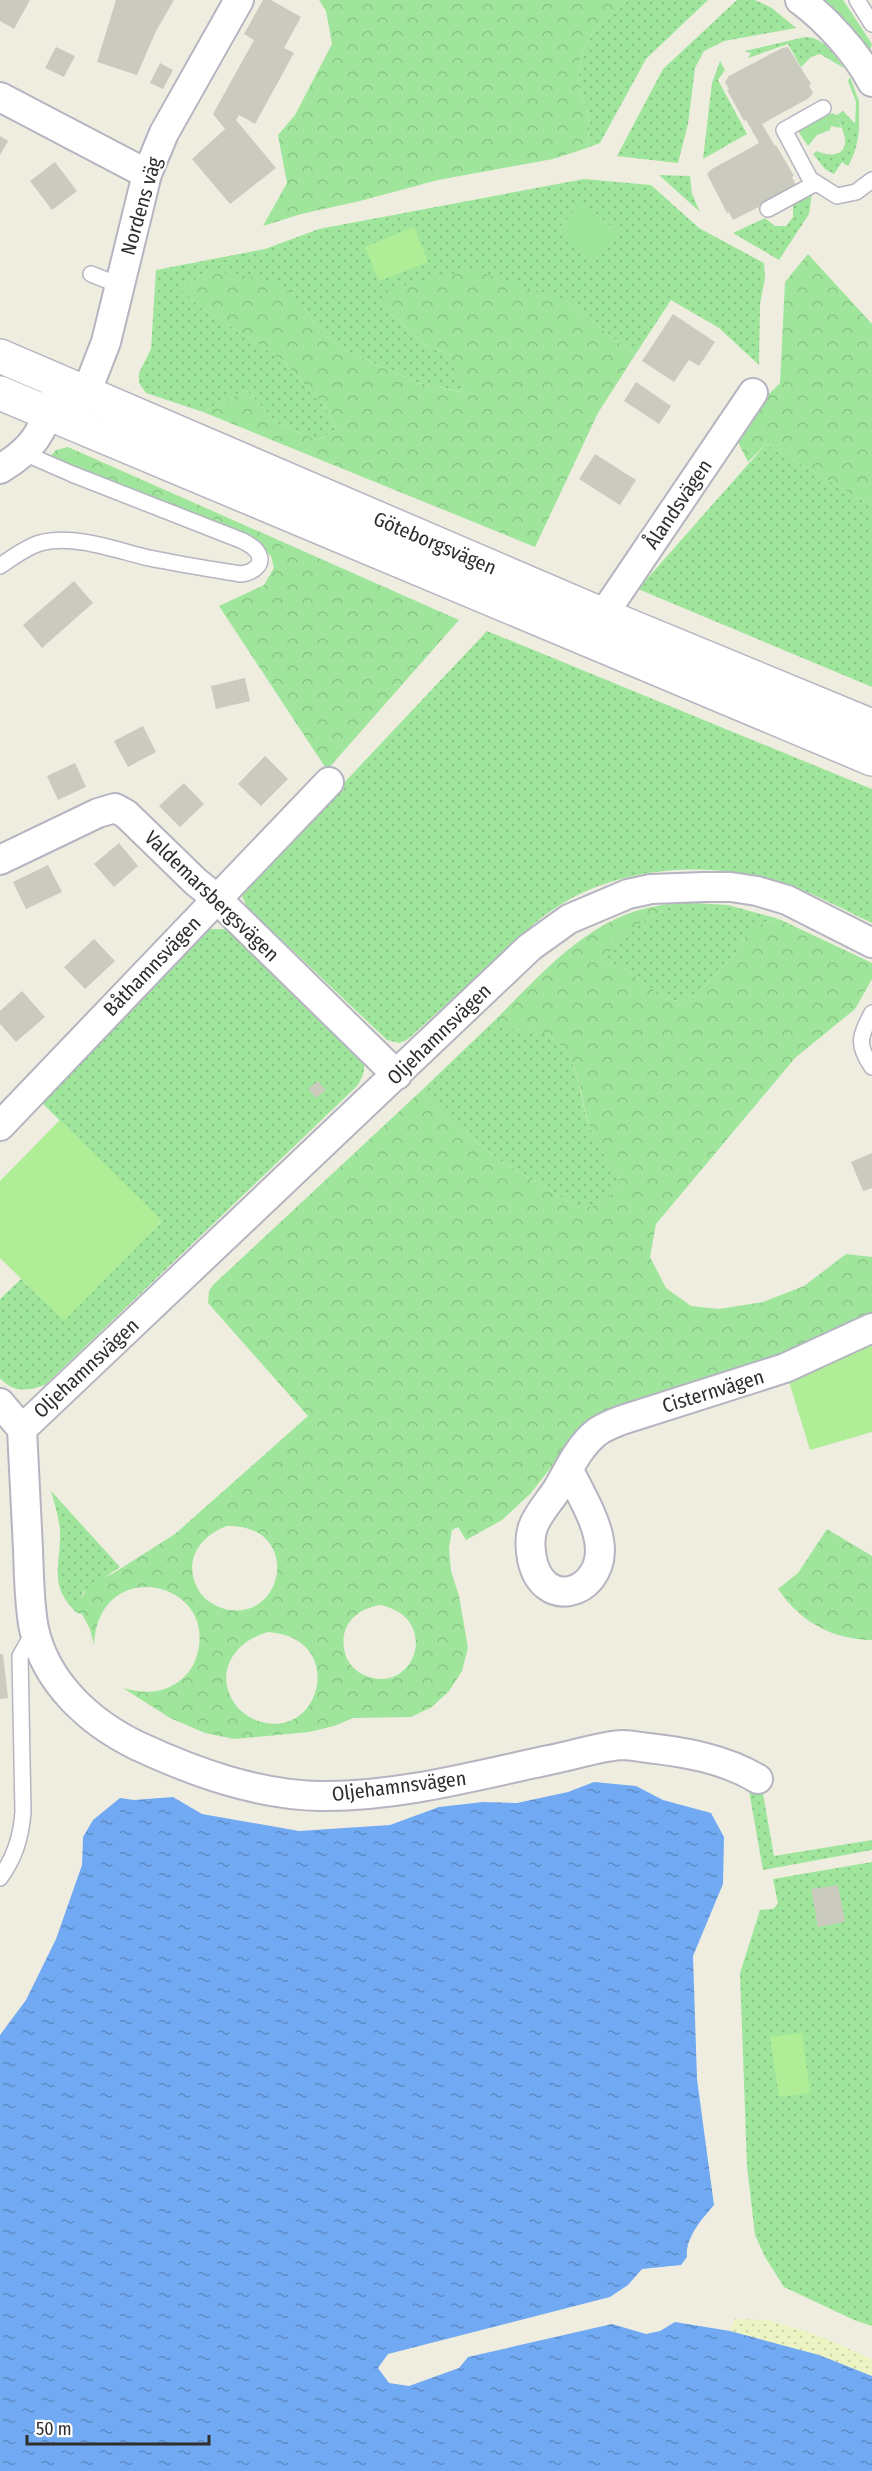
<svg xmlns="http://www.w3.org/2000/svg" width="872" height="2471" font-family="'Fira Sans Condensed',sans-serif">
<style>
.grass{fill:url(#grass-dots)}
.forest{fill:url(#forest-crowns);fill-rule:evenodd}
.sand{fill:url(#sand-dots)}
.park{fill:#9fe69c}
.pitch{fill:#afee97}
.water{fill:url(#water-ripples)}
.building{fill:#cbcabe}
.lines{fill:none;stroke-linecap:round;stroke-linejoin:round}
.lane-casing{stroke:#b5b4c1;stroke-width:18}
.street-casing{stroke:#b5b4c1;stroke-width:32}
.secondary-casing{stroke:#b5b4c1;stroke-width:36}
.lane{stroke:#fff;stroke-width:15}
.street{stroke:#fff;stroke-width:28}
.secondary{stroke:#fff;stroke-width:33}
.labels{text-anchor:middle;stroke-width:4.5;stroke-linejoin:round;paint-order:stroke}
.street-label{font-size:20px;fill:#2e2e2e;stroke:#fff}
</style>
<defs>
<pattern id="grass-dots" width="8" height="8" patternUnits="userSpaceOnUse" patternTransform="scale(1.5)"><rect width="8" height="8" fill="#9fe69c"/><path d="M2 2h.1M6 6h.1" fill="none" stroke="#89c687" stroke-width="1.8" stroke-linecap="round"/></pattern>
<pattern id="forest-crowns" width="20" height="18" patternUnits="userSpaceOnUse" patternTransform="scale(1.5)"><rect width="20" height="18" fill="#9fe69c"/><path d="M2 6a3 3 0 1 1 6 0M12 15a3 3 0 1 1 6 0" fill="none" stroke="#89c687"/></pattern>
<pattern id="sand-dots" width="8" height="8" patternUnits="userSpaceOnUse" patternTransform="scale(1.5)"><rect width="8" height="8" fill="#edf4c3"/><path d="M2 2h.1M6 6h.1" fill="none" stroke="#ccd2a8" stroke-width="1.8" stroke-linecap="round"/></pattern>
<pattern id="water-ripples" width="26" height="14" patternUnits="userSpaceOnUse" patternTransform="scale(1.5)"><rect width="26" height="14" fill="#71aaf3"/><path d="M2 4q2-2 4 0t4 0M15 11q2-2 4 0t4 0" fill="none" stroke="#5d8bc5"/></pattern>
</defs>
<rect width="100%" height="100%" fill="#efede0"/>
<!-- grass -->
<path class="grass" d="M628,0H708L646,59L600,143L587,148L590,118L578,84L581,55L593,32Z
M737,0H755L772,8L796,28L724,41L704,51L695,68L688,124L678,163L617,156L663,69Z
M805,37C822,36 835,55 844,68L820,54L811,57L801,67L788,44L748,58L751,53L745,51Z
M720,61L725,70L718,80L747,134L703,159L712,83Z
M843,111L859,128C858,142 855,154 848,166L842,162L834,174L825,169L813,154L817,151C828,157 847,157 845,139C844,131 839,123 837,115Z
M659,175L690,176L692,194L700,212Z
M584,179L651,185L699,228L764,263L765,278L760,304L759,365L719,328L671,300L635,355L565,300L382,291L390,313L424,345L449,354L467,393L419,383L353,354L320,332L303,306L208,270L182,290L199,306L282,360L326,408L337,430L317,440L277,423L246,390L203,412L146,393L139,383V373L151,349L156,270L265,249L319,229Z
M812,193L809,214L779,260L733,233L765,218L775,226H786L793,217V204Z
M766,444L872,506V687L638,589Z
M487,631L872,789V923C836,906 798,884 759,876C694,863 622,869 565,902C540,916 519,937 498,957C468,984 438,1012 408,1039L400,1043L387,1040L247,907L242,896L243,890Z
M677,902L728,905L779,919L765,922L743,939L737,952L695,996L680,1001L665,999L627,970L604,964L615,938Z
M204,929H230L364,1060C365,1071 363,1077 357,1086L45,1385C27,1391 13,1393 0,1378V1299L21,1279L64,1320L162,1221L42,1103Z
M493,1022C516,1037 535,1020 560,1045C582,1066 579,1103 591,1130C599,1147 609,1163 620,1178C613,1199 601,1208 579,1208L499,1160L458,1128L422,1090Z
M51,1491L120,1567L83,1592L77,1613C50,1587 59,1571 60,1538C61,1523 55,1506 51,1491Z
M748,1785L763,1794L774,1856L872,1840V1850L763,1870Z
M872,1862V2326L854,2320L784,2287L765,2257L755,2235L747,2166L740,1973L760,1910L773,1909L778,1904L773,1879Z"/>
<!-- forest -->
<path class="forest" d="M319,0H628L593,32L581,55L578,84L590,118L587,148L553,159L438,180L360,201L301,214L263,226L287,183L278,135L295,115L332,44L326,11Z
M808,254L872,324V506L766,444L748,462L738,442L768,395L780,383L785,282Z
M208,270L255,277L282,284L303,306L320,332L353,354L419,383L466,393L449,354L424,345L390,313L381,291L472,270L565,300L635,355L598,413L535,547L203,412L246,390L277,423L317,440L337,430L326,408L282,360L199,306L182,290Z
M68,447L459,620L327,770L219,606L264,585L274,568L271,556L260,546L48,459L56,450Z
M677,902L616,938L605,964L627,970L665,999L680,1001L695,996L737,952L743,939L753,929L765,922L779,919L872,963V979L855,1009L795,1058L656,1224L650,1257L666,1288L691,1306L719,1309L763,1302L804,1286L846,1254L872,1257V1313L781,1356L588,1421L530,1494L502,1520L466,1540L458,1527L452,1530L449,1548L451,1571L459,1596L468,1648L462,1671L449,1691L432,1707L411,1717L353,1718L334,1726L309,1732L234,1739L205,1733L170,1718L123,1688C145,1694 165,1694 183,1678C192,1670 197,1659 199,1646C209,1578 98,1558 94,1645L90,1629L82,1614L77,1613L79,1602L89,1584L112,1574L175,1534L308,1416L208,1303L209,1291L213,1285L422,1090L458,1128L499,1160L579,1208C601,1207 613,1199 620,1178C609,1163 598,1147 591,1130C580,1103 582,1066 560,1045C535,1020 516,1038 493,1022C536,980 577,930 636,911C649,907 664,905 677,902ZM227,1526C300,1524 287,1618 229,1610C218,1608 205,1601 199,1591C182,1562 199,1536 227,1526ZM380,1605C441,1617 416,1695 366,1676C356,1672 347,1663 345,1653C338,1627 355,1609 380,1605ZM268,1632C345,1637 323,1734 266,1723C255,1721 246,1716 238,1708C212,1676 232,1642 268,1632Z
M827,1529L872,1556V1640C831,1639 801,1622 778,1589L798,1573Z"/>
<!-- sand -->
<path class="sand" d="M735,2319L768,2320L815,2334L872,2359V2376L819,2355L730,2331Z"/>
<!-- park -->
<path class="park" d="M820,0H843L872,44L870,50L844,21Z
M850,77L859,101V128L855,125L856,102L848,81Z
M832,113L837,115L841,128L831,126L830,130L817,135L808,146L798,131Z
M583,202L621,235L595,262L558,229Z"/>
<!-- pitch -->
<path class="pitch" d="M414,227L428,262L379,281L365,247Z
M60,1120L162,1221L64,1321L0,1258V1181Z
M872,1313V1432L810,1450L781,1356Z
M802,2033L810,2093L779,2097L770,2037Z"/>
<!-- water -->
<path class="water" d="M594,1782L636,1786L663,1800L711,1813L724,1837L723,1884L693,1956L697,2079L714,2205C702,2219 685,2238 687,2257L681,2265L642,2269L628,2285L610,2297L388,2354L378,2368L389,2383L409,2386L459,2368L468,2357L612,2324L646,2334L660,2331L675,2322L730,2331L819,2355L872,2376V2471H0V2035L26,2000L56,1939L82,1865L83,1837L93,1820L120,1798L134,1800L173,1797L202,1814L299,1831L390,1825L439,1807L483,1802L517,1803L568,1792Z"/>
<!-- building -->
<path class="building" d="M0,0H30L14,29L0,21Z
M116,0H174L156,31L137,75L97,62Z
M263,0H271L301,17L284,48L294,53L255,124L239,115L236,120L276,168L230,204L192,159L225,129L213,114L254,40L244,34Z
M56,47L75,56L64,77L45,68Z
M788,47L811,84L809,86L813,93L809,98L762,124L775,146L776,145L794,176L792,177L796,185L792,190L733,220L729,212L727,213L707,174L712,169L759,143L746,120L744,121L727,90L729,89L725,82L729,76L782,48Z
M160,63L173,70L163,89L150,83Z
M0,136L8,141L0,155Z
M55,162L77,191L52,210L30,181Z
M673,314L715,342L699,366L689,360L674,382L642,361Z
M636,382L671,406L659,424L624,401Z
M595,454L636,480L620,505L579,479Z
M74,581L93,603L42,648L23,625Z
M245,678L250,701L216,709L211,686Z
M143,726L156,752L128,767L114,741Z
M265,756L288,779L261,806L238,784Z
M75,763L86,787L58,800L47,776Z
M184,783L204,804L180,827L159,806Z
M119,843L138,866L114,887L94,864Z
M48,865L62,892L26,909L13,882Z
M94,939L115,961L85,989L64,967Z
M22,991L45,1017L16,1042L0,1024V1011Z
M318,1081L326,1090L316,1098L308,1089Z
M872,1153V1188L863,1191L851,1162Z
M0,1654H3L8,1698L0,1699Z
M838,1885L845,1922L818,1927L811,1889Z"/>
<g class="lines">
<defs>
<path id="lane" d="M857,0L872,24
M823,108L784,130L810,179L837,196L856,192L872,180
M768,209L816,183
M91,274L121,286
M0,566C12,558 26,547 40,543C75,534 115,550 149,558C179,564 210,569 240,574C253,573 268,563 255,549C252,546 246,543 243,541L72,474L24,453
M872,1013C860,1036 856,1044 872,1067
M0,1878C15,1857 21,1837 23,1812L20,1656L35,1630"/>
<path id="street" d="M800,0C826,19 857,53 872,82
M0,97L147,174
M78,414L106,342L147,174L164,133L239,0
M0,469C37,447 42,430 57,392
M603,615L753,393
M0,860L98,813L115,808L126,814L196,882L216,898L397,1075
M0,1126L329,782
M0,1403L22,1429
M569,1470C580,1494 600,1524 600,1551C599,1595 543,1611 532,1559C530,1548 529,1538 533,1527C538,1513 550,1501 558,1488C569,1469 579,1446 597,1432C604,1427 614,1423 622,1420L785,1368L872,1328
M758,1779C725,1759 685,1752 648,1748C640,1747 631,1745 623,1745C599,1746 572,1756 549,1760C474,1776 397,1797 321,1796C257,1795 194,1772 138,1746C90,1723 46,1683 34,1629C29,1604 29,1576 28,1549C26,1509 24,1469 22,1429L530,947L569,919L628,894L651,889L704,887H731L757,891L787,900L872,943"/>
<path id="secondary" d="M0,356L603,615L872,726
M0,393L872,759"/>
</defs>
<!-- lane casing -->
<use href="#lane" class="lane-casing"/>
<!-- street casing -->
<use href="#street" class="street-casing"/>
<!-- secondary casing -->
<use href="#secondary" class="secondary-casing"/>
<!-- lane -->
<use href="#lane" class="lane"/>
<!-- street -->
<use href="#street" class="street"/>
<!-- secondary -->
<use href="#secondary" class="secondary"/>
</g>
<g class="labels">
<!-- street labels -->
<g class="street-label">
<text transform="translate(141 206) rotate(-74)" y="7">Nordens väg</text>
<text transform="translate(678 504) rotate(-56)" y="7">Ålandsvägen</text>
<text transform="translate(435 543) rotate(23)" y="7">Göteborgsvägen</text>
<text transform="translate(212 896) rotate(44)" y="7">Valdemarsbergsvägen</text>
<text transform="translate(152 966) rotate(-46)" y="7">Båthamnsvägen</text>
<text transform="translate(439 1034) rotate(-44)" y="7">Oljehamnsvägen</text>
<text transform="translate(86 1368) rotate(-43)" y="7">Oljehamnsvägen</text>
<text transform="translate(713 1391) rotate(-17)" y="7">Cisternvägen</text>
<text transform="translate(399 1786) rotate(-7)" y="7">Oljehamnsvägen</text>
</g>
</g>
<!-- scale -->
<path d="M27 2435v9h182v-9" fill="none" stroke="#2e2e2e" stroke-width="3"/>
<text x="36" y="2435" font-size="18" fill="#2e2e2e" stroke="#ffffff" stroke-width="4.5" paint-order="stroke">50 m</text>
</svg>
